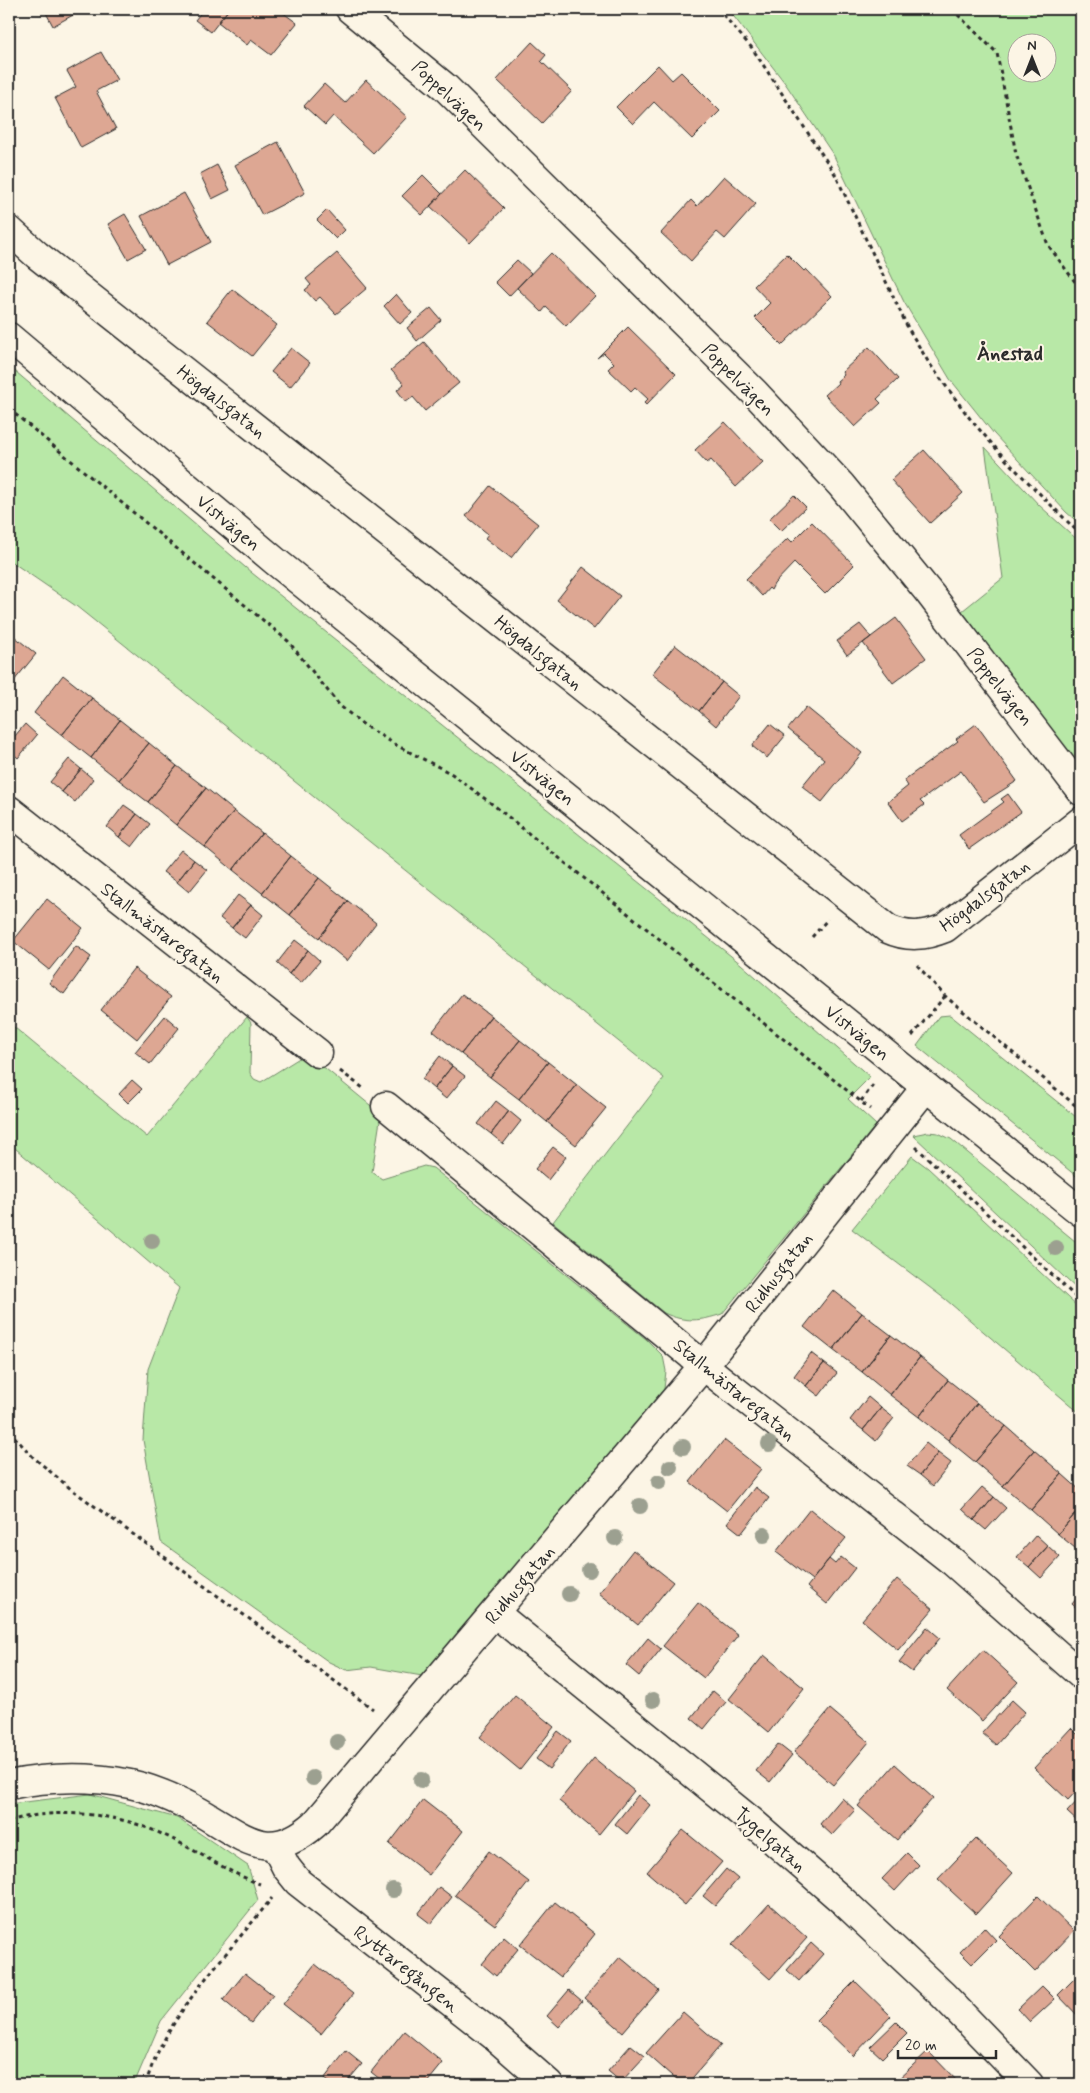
<svg xmlns="http://www.w3.org/2000/svg" width="1090" height="2093" font-family="Mynerve,sans-serif">
<style>
.green{fill:#b8e8a7;stroke:#728a69;fill-rule:evenodd}
.building{fill:#dda793;stroke:#2b2b2b}
.lines{fill:none;stroke-linecap:round;stroke-linejoin:round}
.street-casing{stroke:#2b2b2b;stroke-width:31}
.secondary-casing{stroke:#2b2b2b;stroke-width:31}
.path{stroke:#2b2b2b;stroke-width:3;stroke-dasharray:4 4;stroke-linecap:butt}
.street{stroke:#fcf5e5;stroke-width:28}
.secondary{stroke:#fcf5e5;stroke-width:28}
.tree{fill:#9ca090}
.labels{text-anchor:middle;stroke-width:4;stroke-linejoin:round;paint-order:stroke}
.street-label{font-size:19px;fill:#2b2b2b;stroke:#fcf5e5}
.neighbourhood-label{font-size:20px;font-weight:bold;fill:#2b2b2b;stroke:#fcf5e5}
</style>
<rect width="100%" height="100%" fill="#fcf5e5"/>
<filter id="ink" filterUnits="userSpaceOnUse"><feTurbulence type="fractalNoise" baseFrequency=".02" numOctaves="2"/><feDisplacementMap in="SourceGraphic" scale="10" xChannelSelector="R" yChannelSelector="G"/><feConvolveMatrix kernelMatrix="1 2 1 2 8 2 1 2 1" color-interpolation-filters="sRGB"/></filter>
<g filter="url(#ink)">
<!-- green -->
<path class="green" d="M728,9H1081V525L1066,512L994,434L950,379L904,302L834,156L785,83ZM1048,42V72H1018V42Z
M9,366L252,573L741,964L870,1077L848,1099L876,1125L722,1314C701,1321 685,1323 664,1313L553,1222L664,1078L76,606L9,560Z
M985,447L1039,505L1081,543V771L962,611L1003,578Z
M950,1015L1081,1121V1180L917,1046L939,1016Z
M247,1017L251,1023L250,1073L254,1079L261,1082L301,1057L315,1060L381,1114L372,1172L382,1179L424,1166L433,1168L646,1339L663,1356L666,1371L664,1389L422,1676L371,1667L346,1670L329,1662L161,1542L143,1440L148,1369L179,1288L9,1143V1023L147,1137Z
M928,1132L938,1133L951,1139L1081,1246V1293L913,1135Z
M912,1156L928,1168L1081,1310V1414L945,1299L852,1229Z
M90,1794L177,1818L248,1866L258,1900L161,2021L134,2084H9V1804Z"/>
<!-- building -->
<path class="building" d="M44,9H84L53,26Z
M204,9H229L211,32L195,20Z
M229,9H278L297,23L271,55L251,40L247,45L218,22Z
M532,42L546,55L541,61L572,91L542,123L497,80Z
M101,52L117,80L96,91L116,129L81,148L55,98L76,87L67,71Z
M658,65L672,80L681,72L720,111L692,139L654,102L633,124L616,107Z
M366,80L407,117L373,153L333,116L325,125L304,106L324,84L345,103Z
M278,142L305,193L262,215L235,165Z
M217,165L230,190L212,199L200,174Z
M465,170L504,208L470,243L430,206Z
M423,175L442,194L422,215L402,196Z
M724,176L756,204L725,239L717,232L691,261L661,233L691,200L697,206Z
M184,193L211,242L167,265L141,216Z
M327,210L345,230L336,239L317,220Z
M125,214L146,249L128,259L108,224Z
M337,253L367,288L336,314L320,297L315,301L305,290L311,285L306,279Z
M551,253L595,296L566,326L546,307L542,312L517,288Z
M787,254L804,271L806,269L832,296L782,345L755,318L770,303L754,286Z
M517,260L531,273L509,296L495,282Z
M232,289L277,325L252,356L207,321Z
M396,294L412,313L400,324L384,306Z
M431,308L441,320L417,341L407,328Z
M628,327L676,374L646,405L644,403L648,399L635,387L631,391L608,369L614,363L604,353L597,358Z
M424,342L459,383L425,411L413,397L406,402L397,390L404,384L391,370Z
M869,347L898,379L877,399L881,403L855,427L825,395L838,383L837,381L844,375L842,372Z
M291,348L310,363L290,387L271,372Z
M725,422L763,462L736,487L711,460L707,463L695,450Z
M924,450L963,493L930,523L891,480Z
M490,486L538,524L511,558L485,538L488,534L466,516Z
M794,495L806,507L781,531L769,519Z
M812,522L854,565L825,594L794,563L774,584L771,590L769,588L762,596L746,579L788,538L792,542Z
M583,567L620,596L594,629L557,600Z
M896,618L926,658L893,683L863,643Z
M860,624L871,637L847,655L837,641Z
M9,632L36,654L9,687Z
M675,645L722,682L699,711L652,674Z
M63,675L92,698L62,735L34,713Z
M722,682L739,696L716,726L699,711Z
M92,698L120,720L91,758L62,735Z
M806,707L862,753L822,802L802,786L824,759L788,729Z
M120,720L149,743L119,780L91,758Z
M25,724L37,735L18,758L9,750V743Z
M770,724L785,736L767,758L752,746Z
M976,724L1017,781L984,802L961,771L920,801L924,805L902,821L888,802L908,786L904,780L958,741L956,739Z
M149,743L177,766L148,802L119,780Z
M69,759L81,769L62,792L50,782Z
M177,766L206,788L176,825L148,802Z
M81,769L93,779L75,802L62,792Z
M206,788L234,811L205,847L176,825Z
M1008,794L1021,812L969,849L959,835L1004,802L1001,799Z
M124,805L137,814L119,837L107,827Z
M234,811L262,833L233,870L205,847Z
M137,814L150,824L132,847L119,837Z
M262,833L291,856L262,893L233,870Z
M181,850L194,860L177,882L163,872Z
M291,856L319,878L290,915L262,893Z
M194,860L207,870L189,892L177,882Z
M319,878L348,901L319,938L290,915Z
M238,895L251,905L232,928L220,918Z
M47,899L83,928L49,970L13,941Z
M348,901L376,923L347,961L319,938Z
M251,905L263,915L245,938L232,928Z
M295,940L308,950L289,974L277,963Z
M76,946L91,957L64,994L49,983Z
M308,950L320,961L301,983L289,974Z
M134,968L171,997L137,1039L101,1010Z
M462,994L491,1016L461,1054L433,1031Z
M165,1016L179,1028L150,1064L135,1052Z
M491,1016L520,1040L490,1077L461,1054Z
M520,1040L548,1062L519,1099L490,1077Z
M440,1056L452,1066L434,1089L422,1079Z
M548,1062L577,1085L547,1122L519,1099Z
M452,1066L465,1076L446,1099L434,1089Z
M132,1080L142,1089L128,1103L119,1094Z
M577,1085L606,1108L576,1145L547,1122Z
M496,1101L509,1111L491,1134L478,1124Z
M509,1111L521,1121L503,1144L491,1134Z
M553,1147L566,1157L548,1180L535,1169Z
M833,1290L862,1313L833,1350L804,1327Z
M862,1313L891,1335L862,1372L833,1350Z
M891,1335L920,1357L890,1395L862,1372Z
M811,1353L824,1363L806,1386L794,1376Z
M920,1357L948,1380L919,1417L890,1395Z
M824,1363L837,1373L819,1396L806,1386Z
M948,1380L977,1403L948,1440L919,1417Z
M868,1397L881,1408L863,1430L850,1420Z
M977,1403L1006,1426L975,1462L948,1440Z
M881,1408L894,1418L876,1441L863,1430Z
M1006,1426L1034,1450L1003,1486L975,1462Z
M724,1440L761,1469L727,1511L690,1482Z
M926,1443L938,1453L920,1475L907,1466Z
M1034,1450L1062,1474L1031,1510L1003,1486Z
M938,1453L951,1463L933,1486L920,1475Z
M1062,1474L1081,1491V1507L1058,1534L1031,1510Z
M755,1487L769,1498L741,1534L727,1523Z
M982,1487L994,1497L974,1520L962,1509Z
M994,1497L1006,1508L986,1530L974,1520Z
M1081,1507V1553L1058,1534Z
M810,1509L846,1538L812,1580L776,1552Z
M1036,1535L1048,1546L1029,1567L1017,1557Z
M1048,1546L1060,1557L1041,1578L1029,1567Z
M633,1550L673,1582L638,1625L599,1593Z
M841,1557L855,1568L827,1604L807,1587L829,1559L835,1564Z
M897,1579L933,1609L898,1650L862,1620Z
M1081,1593V1612L1072,1604Z
M698,1603L738,1635L704,1678L663,1646Z
M927,1627L940,1638L912,1672L899,1662Z
M648,1638L661,1649L639,1676L626,1665Z
M983,1650L1018,1682L982,1721L947,1690Z
M764,1655L804,1688L769,1732L729,1699Z
M713,1691L726,1702L704,1729L691,1718Z
M515,1695L554,1727L520,1770L480,1737Z
M1012,1700L1025,1712L996,1745L982,1733Z
M830,1709L869,1742L833,1785L794,1752Z
M1071,1728L1081,1738V1786L1068,1800L1034,1768Z
M558,1731L571,1741L549,1769L536,1759Z
M778,1744L792,1755L770,1782L756,1771Z
M594,1758L634,1791L599,1834L559,1801Z
M895,1764L933,1798L897,1840L858,1806Z
M638,1795L650,1805L627,1834L615,1824Z
M1081,1797V1823L1080,1824L1067,1812Z
M842,1798L855,1810L832,1835L820,1824Z
M423,1800L463,1831L429,1875L389,1844Z
M683,1830L722,1862L685,1905L647,1872Z
M976,1839L1013,1873L976,1914L938,1879Z
M489,1851L529,1882L495,1925L455,1895Z
M907,1853L919,1865L895,1891L882,1879Z
M726,1869L738,1879L715,1906L703,1896Z
M439,1887L452,1897L431,1924L418,1914Z
M1038,1896L1074,1931L1035,1972L999,1936Z
M555,1902L595,1934L561,1977L520,1945Z
M769,1904L807,1938L770,1979L732,1945Z
M984,1927L996,1940L972,1964L960,1952Z
M504,1937L518,1949L496,1976L482,1964Z
M811,1943L823,1954L799,1981L787,1970Z
M620,1957L659,1990L623,2032L584,1998Z
M315,1964L353,1994L321,2034L283,2004Z
M1081,1972V2019L1058,1995Z
M245,1973L273,1995L251,2023L223,2000Z
M855,1981L891,2016L853,2056L816,2020Z
M1042,1986L1055,1999L1030,2022L1018,2009Z
M569,1990L582,2001L559,2027L547,2016Z
M683,2012L721,2045L687,2084H681L646,2053Z
M896,2022L907,2033L882,2058L870,2047Z
M404,2031L443,2063L426,2084H386L371,2072Z
M631,2045L645,2056L621,2082L608,2071Z
M346,2051L362,2064L345,2084H331L324,2079Z
M928,2051L960,2084H893Z"/>
<g class="lines">
<defs>
<path id="street" d="M350,9L445,87L755,393L841,485L930,594L1081,791
M9,230L37,255L888,929C908,938 925,936 945,928L1081,821
M9,810L318,1053
M386,1106L719,1378L953,1562L1081,1675
M495,1613L750,1820L844,1902L943,1995L1029,2084
M9,1785C48,1777 90,1776 130,1784C154,1789 178,1800 200,1812C244,1837 268,1865 315,1824L704,1365L926,1087
M275,1845L286,1867L298,1882L493,2035L549,2084"/>
<path id="secondary" d="M9,337L275,561L1081,1212"/>
</defs>
<!-- street casing -->
<use href="#street" class="street-casing"/>
<!-- secondary casing -->
<use href="#secondary" class="secondary-casing"/>
<!-- path -->
<path class="path" d="M718,9L752,48L835,174L908,328L929,363L971,420L1008,462L1081,535
M952,9L997,53L1016,154L1048,245L1081,290
M9,409L288,641L340,706L364,725L396,745L452,774L496,807L870,1109
M812,937L828,919
M917,965L945,996L1081,1110
M912,1036L945,996
M340,1071L363,1088
M861,1101L874,1084
M916,1147L1081,1302
M9,1431L33,1457L71,1489L373,1709
M9,1821C54,1808 111,1812 155,1831C191,1846 222,1870 260,1884
M146,2084C163,2019 230,1951 272,1898"/>
<!-- street -->
<use href="#street" class="street"/>
<!-- secondary -->
<use href="#secondary" class="secondary"/>
</g>
<!-- trees -->
<g class="tree">
<circle cx="152" cy="1241" r="8"/>
<circle cx="1056" cy="1248" r="8"/>
<circle cx="769" cy="1444" r="8"/>
<circle cx="683" cy="1447" r="8"/>
<circle cx="670" cy="1467" r="8"/>
<circle cx="659" cy="1482" r="8"/>
<circle cx="640" cy="1506" r="8"/>
<circle cx="764" cy="1535" r="8"/>
<circle cx="615" cy="1538" r="8"/>
<circle cx="589" cy="1570" r="8"/>
<circle cx="569" cy="1594" r="8"/>
<circle cx="653" cy="1700" r="8"/>
<circle cx="337" cy="1742" r="8"/>
<circle cx="313" cy="1778" r="8"/>
<circle cx="421" cy="1780" r="8"/>
<circle cx="393" cy="1890" r="8"/>
</g>
</g>
<g class="labels">
<!-- street labels -->
<g class="street-label">
<text transform="translate(450 95) rotate(43)" y="7">Poppelvägen</text>
<text transform="translate(739 379) rotate(45)" y="7">Poppelvägen</text>
<text transform="translate(222 401) rotate(38)" y="7">Högdalsgatan</text>
<text transform="translate(229 522) rotate(40)" y="7">Vistvägen</text>
<text transform="translate(539 652) rotate(39)" y="7">Högdalsgatan</text>
<text transform="translate(1001 686) rotate(52)" y="7">Poppelvägen</text>
<text transform="translate(543 777) rotate(39)" y="7">Vistvägen</text>
<text transform="translate(984 895) rotate(-37)" y="7">Högdalsgatan</text>
<text transform="translate(163 932) rotate(38)" y="7">Stallmästaregatan</text>
<text transform="translate(858 1032) rotate(39)" y="7">Vistvägen</text>
<text transform="translate(778 1272) rotate(-52)" y="7">Ridhusgatan</text>
<text transform="translate(735 1389) rotate(39)" y="7">Stallmästaregatan</text>
<text transform="translate(519 1584) rotate(-50)" y="7">Ridhusgatan</text>
<text transform="translate(771 1839) rotate(41)" y="7">Tygelgatan</text>
<text transform="translate(407 1968) rotate(38)" y="7">Ryttaregången</text>
</g>
<!-- neighbourhood labels -->
<g class="neighbourhood-label">
<text x="1010" y="360">Ånestad</text>
</g>
</g>
<!-- margin -->
<rect width="1090" height="2093" fill="none" stroke="#fcf5e5" stroke-width="30"/>
<rect x="15" y="15" width="1060" height="2063" fill="none" stroke="#2b2b2b" stroke-width="2" filter="url(#ink)"/>
<!-- north arrow -->
<g transform="translate(1032 58)"><circle r="24" fill="#fcf5e5" stroke="#a8a49b"/>
<path d="M0-4L9 19L0 12L-9 19Z" fill="#2b2b2b"/>
<text y="-8" font-size="14" font-weight="bold" text-anchor="middle" fill="#2b2b2b">N</text>
</g>
<!-- scale -->
<path d="M898 2050v8h98v-8" fill="none" stroke="#2b2b2b" stroke-width="2.5"/>
<text x="905" y="2050" font-size="15" fill="#2b2b2b" stroke="#fcf5e5" stroke-width="4" paint-order="stroke">20 m</text>
</svg>
